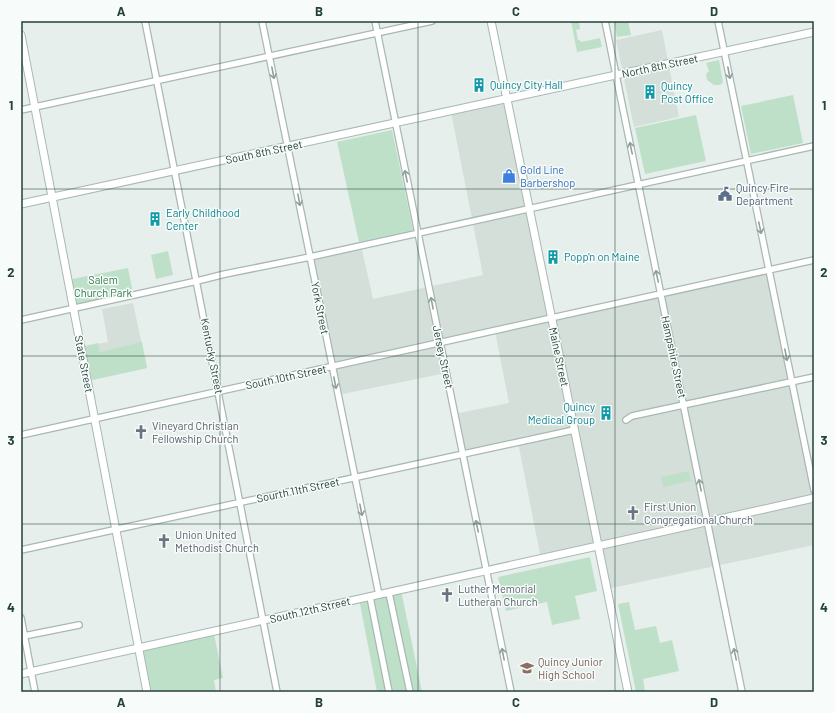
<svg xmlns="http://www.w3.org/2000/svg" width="835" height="713" font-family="Barlow,sans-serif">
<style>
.built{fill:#d4dfda}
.green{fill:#bfe0c8}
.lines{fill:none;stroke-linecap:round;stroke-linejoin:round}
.minor-casing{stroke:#a8b8b2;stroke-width:8}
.tertiary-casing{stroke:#a8b8b2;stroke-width:9}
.minor{stroke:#fff;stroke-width:5.5}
.tertiary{stroke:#fff;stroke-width:7}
.oneway{stroke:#92a09c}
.grid{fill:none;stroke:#24423a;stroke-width:1;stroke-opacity:0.55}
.labels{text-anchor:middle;stroke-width:3;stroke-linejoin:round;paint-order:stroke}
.street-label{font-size:11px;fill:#24423a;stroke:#f7fbf9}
.culture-label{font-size:11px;fill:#0d838f;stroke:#f7fbf9;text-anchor:start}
.shop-label{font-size:11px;fill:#366cbe;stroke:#f7fbf9;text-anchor:start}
.service-label{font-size:11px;fill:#4e5e75;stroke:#f7fbf9;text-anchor:start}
.park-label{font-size:11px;fill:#2d7a4b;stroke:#f7fbf9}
.worship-label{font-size:11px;fill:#5b616d;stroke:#f7fbf9;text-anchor:start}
.education-label{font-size:11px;fill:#785e54;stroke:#f7fbf9;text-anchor:start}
.neatline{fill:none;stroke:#24423a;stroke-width:1.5}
.grid-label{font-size:13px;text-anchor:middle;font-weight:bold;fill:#24423a}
</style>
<rect width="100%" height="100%" fill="#e6efeb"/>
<!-- built -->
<path class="built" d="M662,30L679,117L634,127L616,40Z
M507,99L551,318L769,270L814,490V545L607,589L598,547L541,559L518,442L462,454L454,414L509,403L495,331L440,343L446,373L338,395L310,257L361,245L373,299L483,275L451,112Z
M133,303L147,368L92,380L85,346L108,342L102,309Z"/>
<!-- green -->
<path class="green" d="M571,21H579L580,29L576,30L578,40H580L581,42L600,38L602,47L577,52Z
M614,21H628L631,35L617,37Z
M719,60L723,82L720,85H714L707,80L706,74L709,71L706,63Z
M793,95L803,143L751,154L741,106Z
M696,115L706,161L645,174L635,128Z
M392,130L413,230L359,242L337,142Z
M168,251L173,275L156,279L151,255Z
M128,268L133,293L77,304L72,279Z
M142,342L147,368L92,380L85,346L98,343L100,352Z
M689,471L691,481L663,487L661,477Z
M590,557L597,591L575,596L580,619L552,625L547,602L506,611L498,577Z
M401,590L422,692H377L359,599Z
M629,602L635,630L656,626L660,643L672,640L679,671L643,679L645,692H636L618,604Z
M214,634L223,678L214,680L216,692H149L140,649Z"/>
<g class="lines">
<defs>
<path id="minor" d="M145,21L277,692
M262,21L379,595
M375,21L511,692
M605,21L742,692
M718,21L814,490
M21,110L432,21
M21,320L197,281L225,274L310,257L814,146
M626,420L632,416L814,377
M21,435L814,260
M21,550L574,430
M389,593L410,692
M370,597L389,692
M21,618L35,692
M24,636L79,625"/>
<path id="tertiary" d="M491,21L628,692
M21,35L147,692
M21,204L814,32
M21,674L814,498"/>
</defs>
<!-- minor casing -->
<use href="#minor" class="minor-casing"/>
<!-- tertiary casing -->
<use href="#tertiary" class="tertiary-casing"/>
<!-- minor -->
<use href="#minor" class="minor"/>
<!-- tertiary -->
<use href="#tertiary" class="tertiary"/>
</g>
<!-- one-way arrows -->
<defs><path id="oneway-shaft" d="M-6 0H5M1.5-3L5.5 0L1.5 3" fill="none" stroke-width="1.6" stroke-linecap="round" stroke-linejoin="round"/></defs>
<g class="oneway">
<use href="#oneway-shaft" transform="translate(273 73) rotate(79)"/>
<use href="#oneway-shaft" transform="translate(729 73) rotate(79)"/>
<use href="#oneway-shaft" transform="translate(631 148) rotate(-102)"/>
<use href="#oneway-shaft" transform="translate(406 176) rotate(-102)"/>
<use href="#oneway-shaft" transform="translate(299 200) rotate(79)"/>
<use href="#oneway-shaft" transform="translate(760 228) rotate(78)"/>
<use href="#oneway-shaft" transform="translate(657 276) rotate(-102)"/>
<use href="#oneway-shaft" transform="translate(432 303) rotate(-101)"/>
<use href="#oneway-shaft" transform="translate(786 355) rotate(79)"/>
<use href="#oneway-shaft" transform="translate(335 383) rotate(79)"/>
<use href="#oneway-shaft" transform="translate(700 485) rotate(-101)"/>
<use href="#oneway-shaft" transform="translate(361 510) rotate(79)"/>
<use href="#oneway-shaft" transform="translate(477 526) rotate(-102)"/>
<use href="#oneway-shaft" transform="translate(503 654) rotate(-101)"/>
<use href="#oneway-shaft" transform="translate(735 654) rotate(-102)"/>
</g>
<!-- grid -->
<path class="grid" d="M220,21V692M418,21V692M615,21V692M21,189H814M21,356H814M21,524H814"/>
<!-- icons -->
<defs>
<symbol id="building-bare" viewBox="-9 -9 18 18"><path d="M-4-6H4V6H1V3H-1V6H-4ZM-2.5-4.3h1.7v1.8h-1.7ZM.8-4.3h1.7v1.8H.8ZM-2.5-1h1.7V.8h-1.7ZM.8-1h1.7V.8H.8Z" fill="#0f9aa8" stroke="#f7fbf9" stroke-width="2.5" paint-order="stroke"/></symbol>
<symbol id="shop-bare" viewBox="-9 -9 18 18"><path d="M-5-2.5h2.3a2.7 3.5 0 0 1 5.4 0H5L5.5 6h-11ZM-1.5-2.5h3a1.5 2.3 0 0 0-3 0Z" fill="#3f7fe0" stroke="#f7fbf9" stroke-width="2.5" paint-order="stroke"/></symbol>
<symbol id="civic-bare" viewBox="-9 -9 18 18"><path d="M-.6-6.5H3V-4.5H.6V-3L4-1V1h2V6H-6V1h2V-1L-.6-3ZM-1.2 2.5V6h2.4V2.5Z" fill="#5c6f8a" stroke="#f7fbf9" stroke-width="2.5" paint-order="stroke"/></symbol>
<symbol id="church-bare" viewBox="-9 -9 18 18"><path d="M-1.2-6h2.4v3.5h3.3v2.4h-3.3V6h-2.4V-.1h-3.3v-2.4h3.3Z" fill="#6b7280" stroke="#f7fbf9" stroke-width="2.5" paint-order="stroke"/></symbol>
<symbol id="school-bare" viewBox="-9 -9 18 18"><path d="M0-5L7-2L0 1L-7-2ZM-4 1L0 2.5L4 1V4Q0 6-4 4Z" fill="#8d6e63" stroke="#f7fbf9" stroke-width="2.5" paint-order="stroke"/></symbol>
</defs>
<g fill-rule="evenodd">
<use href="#building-bare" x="469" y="75" width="20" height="20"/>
<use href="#building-bare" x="640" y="82" width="20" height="20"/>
<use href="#shop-bare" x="499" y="166" width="20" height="20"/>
<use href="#civic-bare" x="715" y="184" width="20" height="20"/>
<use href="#building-bare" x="145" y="209" width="20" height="20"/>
<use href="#building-bare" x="543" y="247" width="20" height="20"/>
<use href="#building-bare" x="596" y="403" width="20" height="20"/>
<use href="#church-bare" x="131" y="422" width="20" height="20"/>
<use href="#church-bare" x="623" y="503" width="20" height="20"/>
<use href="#church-bare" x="154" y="531" width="20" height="20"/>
<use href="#church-bare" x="437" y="585" width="20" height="20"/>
<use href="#school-bare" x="517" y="658" width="20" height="20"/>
</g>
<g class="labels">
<!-- street labels -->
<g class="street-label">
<text transform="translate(660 66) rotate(-12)" y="4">North 8th Street</text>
<text transform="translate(264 152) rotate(-12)" y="4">South 8th Street</text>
<text transform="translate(320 308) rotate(79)" y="4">York Street</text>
<text transform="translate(212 356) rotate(79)" y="4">Kentucky Street</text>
<text transform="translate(443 357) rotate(78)" y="4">Jersey Street</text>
<text transform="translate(559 357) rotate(78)" y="4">Maine Street</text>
<text transform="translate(674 357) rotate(78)" y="4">Hampshire Street</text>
<text transform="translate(84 364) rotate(79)" y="4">State Street</text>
<text transform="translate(286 377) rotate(-12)" y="4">South 10th Street</text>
<text transform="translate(298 490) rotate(-12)" y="4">Sourth 11th Street</text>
<text transform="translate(310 610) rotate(-13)" y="4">South 12th Street</text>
</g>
<!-- culture labels -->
<g class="culture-label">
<text x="490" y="89">Quincy City Hall</text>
<text x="661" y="90">Quincy<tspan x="661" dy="13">Post Office</tspan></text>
<text x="166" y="217">Early Childhood<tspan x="166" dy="13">Center</tspan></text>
<text x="564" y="261">Popp'n on Maine</text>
<text x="595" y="411" text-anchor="end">Quincy<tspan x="595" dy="13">Medical Group</tspan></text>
</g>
<!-- shop labels -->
<g class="shop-label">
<text x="520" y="174">Gold Line<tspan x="520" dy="13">Barbershop</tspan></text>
</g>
<!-- service labels -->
<g class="service-label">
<text x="736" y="192">Quincy Fire<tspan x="736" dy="13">Department</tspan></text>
</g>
<!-- park labels -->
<g class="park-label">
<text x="103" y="284">Salem<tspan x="103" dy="13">Church Park</tspan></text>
</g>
<!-- worship labels -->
<g class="worship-label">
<text x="152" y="430">Vineyard Christian<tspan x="152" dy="13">Fellowship Church</tspan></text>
<text x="644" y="511">First Union<tspan x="644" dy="13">Congregational Church</tspan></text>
<text x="175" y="539">Union United<tspan x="175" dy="13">Methodist Church</tspan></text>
<text x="458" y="593">Luther Memorial<tspan x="458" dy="13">Lutheran Church</tspan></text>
</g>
<!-- education labels -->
<g class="education-label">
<text x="538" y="666">Quincy Junior<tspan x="538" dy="13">High School</tspan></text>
</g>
</g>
<!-- border -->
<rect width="835" height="713" fill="none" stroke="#f7fbf9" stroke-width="44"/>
<rect x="22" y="22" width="791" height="669" class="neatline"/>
<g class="grid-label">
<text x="121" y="16">A</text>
<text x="319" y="16">B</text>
<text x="516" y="16">C</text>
<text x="714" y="16">D</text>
<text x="11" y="110">1</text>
<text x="824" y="110">1</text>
<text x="11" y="277">2</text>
<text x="824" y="277">2</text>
<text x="11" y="445">3</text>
<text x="824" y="445">3</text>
<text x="11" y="612">4</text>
<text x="824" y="612">4</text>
<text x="121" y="707">A</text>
<text x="319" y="707">B</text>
<text x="516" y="707">C</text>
<text x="714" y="707">D</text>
</g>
</svg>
